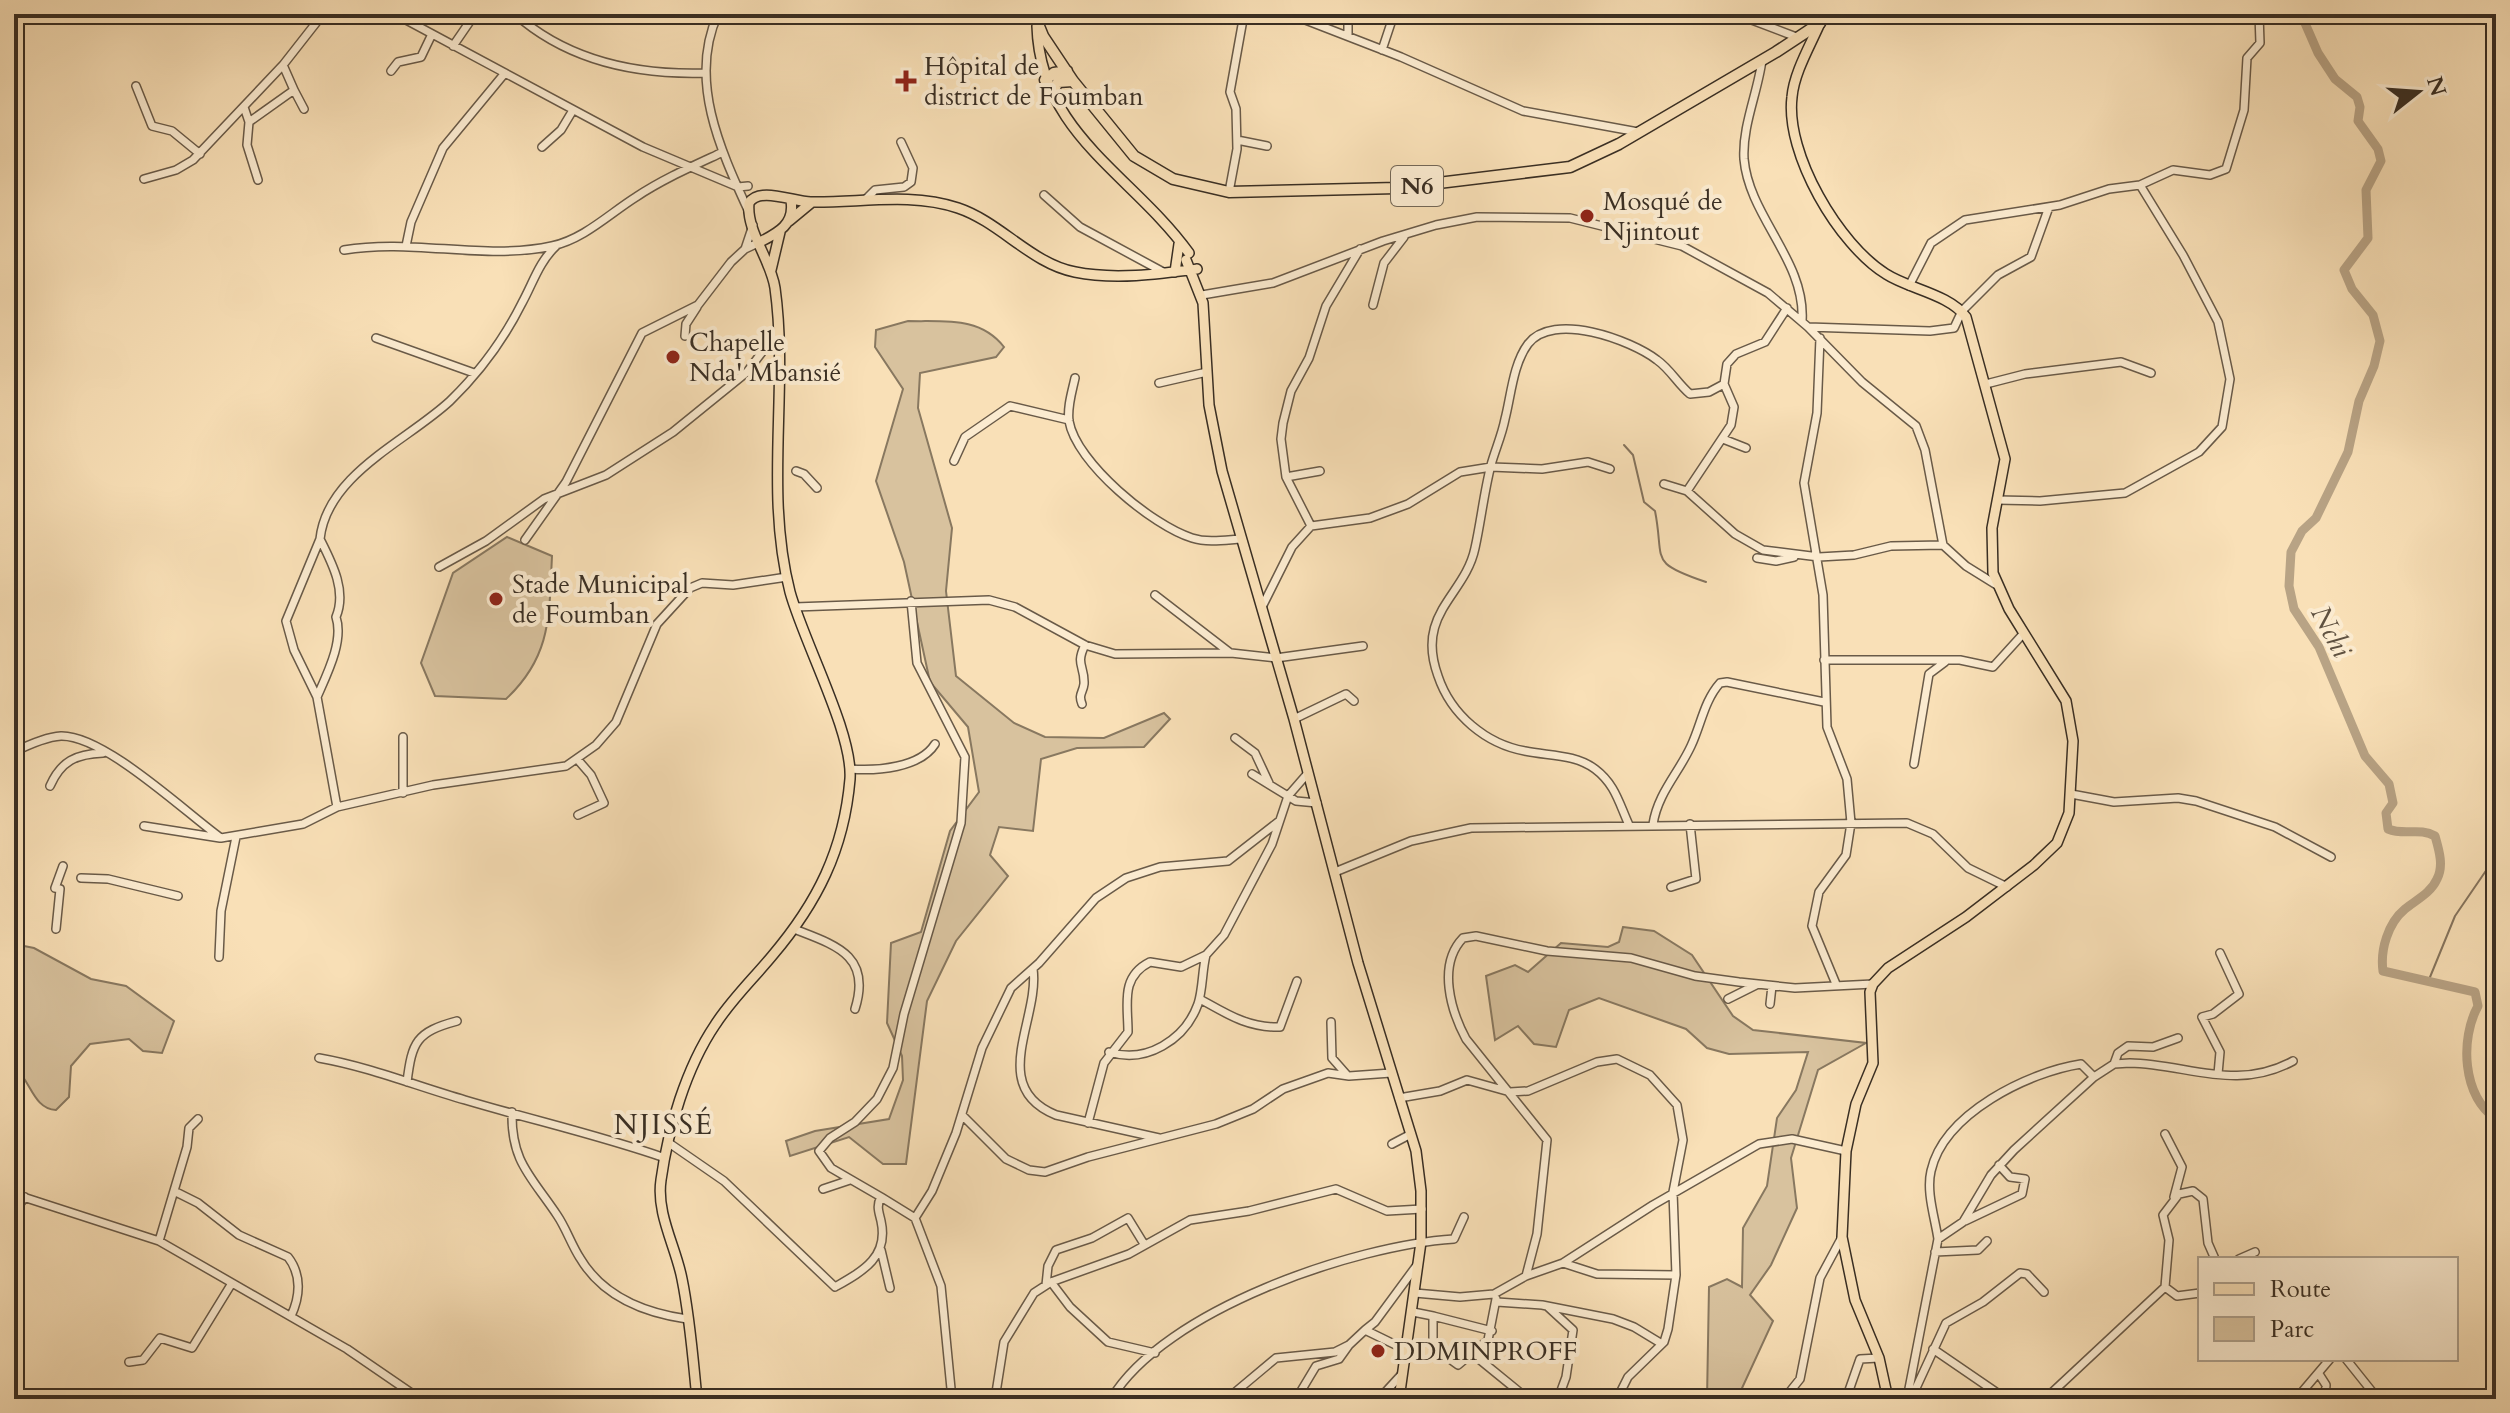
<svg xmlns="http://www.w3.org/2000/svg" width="2510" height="1413" font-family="Cardo,serif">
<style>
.green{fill:#d8c29e;stroke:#887860;stroke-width:2}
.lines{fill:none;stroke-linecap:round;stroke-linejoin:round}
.stream{stroke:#85745e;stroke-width:2}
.river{stroke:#b8a385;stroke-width:9}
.minor-casing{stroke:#695a48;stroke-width:10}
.major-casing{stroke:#392e23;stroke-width:12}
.highway-casing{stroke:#392e23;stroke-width:13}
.minor{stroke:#fbebd0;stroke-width:7}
.major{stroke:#f9e0b7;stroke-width:9}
.highway{stroke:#f9e0b7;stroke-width:10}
.poi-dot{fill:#8f2418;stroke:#fbebd0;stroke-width:3}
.labels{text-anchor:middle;stroke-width:8;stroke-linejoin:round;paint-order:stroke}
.shield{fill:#fbebd0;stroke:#736757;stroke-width:2}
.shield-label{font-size:24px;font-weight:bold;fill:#392e23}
.poi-label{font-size:26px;fill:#392e23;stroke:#fbebd0;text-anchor:start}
.water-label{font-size:28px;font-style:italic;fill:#5f5140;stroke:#fbebd0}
.neighbourhood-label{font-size:28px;letter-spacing:2px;fill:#392e23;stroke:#fbebd0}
</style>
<rect width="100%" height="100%" fill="#f9e0b7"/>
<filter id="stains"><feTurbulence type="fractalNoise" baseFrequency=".0025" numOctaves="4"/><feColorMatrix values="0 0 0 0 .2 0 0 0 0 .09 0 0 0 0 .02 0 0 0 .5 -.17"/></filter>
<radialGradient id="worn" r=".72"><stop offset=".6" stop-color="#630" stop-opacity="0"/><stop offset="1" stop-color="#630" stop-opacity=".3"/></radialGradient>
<!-- green -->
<path class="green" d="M908,321C944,322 980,316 1004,347L996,357L920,373L918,408L952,528L946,591L956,676L1014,723L1045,737L1104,738L1164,713L1170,719L1144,747L1077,748L1041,759L1033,831L999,827L990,855L1008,876L956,941L927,1001L906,1164H883L849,1137L790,1156L786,1141L815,1131L889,1119L903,1080L902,1056L887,1023L891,943L921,932L950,831L979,792L968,727L930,682L904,562L876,481L903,389L875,347L876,330Z
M507,537L552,556C549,615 552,656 506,699L435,696L421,663L453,573Z
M1623,927L1654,931L1692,955L1733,1016L1753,1030L1866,1043L1818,1070L1791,1158L1797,1208L1771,1265L1750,1295L1773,1321L1737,1399H1707L1709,1287L1727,1279L1742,1287L1743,1228L1767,1186L1777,1118L1796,1090L1808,1052L1729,1054L1707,1048L1686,1029L1599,998L1569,1010L1556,1047L1534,1044L1518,1026L1495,1040L1486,976L1515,965L1528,972L1561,943L1608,947L1619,942Z
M14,944L34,948L91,979L126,986L174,1021L162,1053L143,1051L129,1039L90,1044L71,1066L69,1097L56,1110C33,1109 31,1080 14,1067Z"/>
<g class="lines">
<!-- stream -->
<path class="stream" d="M1624,445L1633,455L1644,502L1655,511C1665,561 1647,562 1706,582
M2428,982L2455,916L2496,856"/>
<!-- river -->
<path class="river" d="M2301,14L2318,53L2335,79L2357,97L2360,107L2358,121L2378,149L2381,161L2366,190L2368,238L2344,270L2352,289L2373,315L2380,341L2374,366L2359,401L2348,452L2316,518L2302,531L2291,552L2289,586L2294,609L2319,647L2365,756L2389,784L2393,803L2386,813L2388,829C2405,836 2419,827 2435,836C2439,850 2444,866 2437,879C2431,893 2416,900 2405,909C2388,923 2380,950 2383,971L2475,992L2478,1006C2460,1039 2462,1095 2496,1119"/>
<defs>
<path id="minor" d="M395,14L643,147L738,187L748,186
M515,14C568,61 637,75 705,73
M718,14C688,79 720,149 748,210
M1290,14L1401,57L1523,111L1638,132
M1348,14V36
M1736,14L1799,38
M453,46L475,14
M1382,50L1394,14
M1762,60C1758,92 1742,126 1744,159C1749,217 1806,261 1802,321
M391,71L398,62L421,57L432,34
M136,86L152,126L172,131L200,154
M294,90L304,109
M244,107L249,122L247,145L258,180
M249,122L294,90L283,65
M1237,140L1267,146
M542,147L561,130L573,110
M144,179L176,170L193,160L283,65L323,14
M1229,192L1237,149L1236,109L1230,92L1244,14
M1044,195L1080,227L1165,273
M866,199L875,190L904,187L911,182L913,168L901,142
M406,246L411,222L443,148L505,73
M745,249L753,225
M344,250C413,238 484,261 552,246C584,239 609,214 636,197C663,179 693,166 723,152
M1909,286L1931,243L1965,220L2060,205L2109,189L2140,185L2173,170L2210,175L2226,169L2244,110L2247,58L2260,43L2259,14
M1202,295L1273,283L1383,241L1436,225L1477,217L1570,218L1682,246L1768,293L1808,327L1862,382L1916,426L1925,450L1943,545L1966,566L1995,584
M1373,305L1384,263L1404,237
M1808,327L1930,331L1954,328L1962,311L1998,275L2031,257L2049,207
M685,336L686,324L697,307
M376,338L474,373
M1820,338L1817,413L1804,483L1823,595L1827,727L1847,779L1851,823L1846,855L1819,892L1812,926L1836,984
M1075,378C1072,392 1067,407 1069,421C1076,463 1153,526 1192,538C1208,543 1225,540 1241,539
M1159,383L1207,372
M1986,384L2025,374L2121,362L2151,373
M1723,439L1746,448
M954,461L965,437L1010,406L1069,420
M796,471L804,474L817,488
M1286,477L1320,471
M1664,484L1687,491L1735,534L1763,550L1819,557L1854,555L1891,546L1943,545
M1687,491L1731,425L1734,407L1724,384L1727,364L1736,354L1765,342L1787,308
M1997,500L2040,501L2125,493L2199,452L2222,427L2230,379L2218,322L2183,255L2140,185
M1311,526L1286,477L1281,439L1283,423L1291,391L1309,358L1326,306L1360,249
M525,540L566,482L642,333L698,305L731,262L745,249L760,242
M1757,558L1776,561L1794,557
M439,567L486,541L544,499L606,475L673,432L747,372L778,331
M1155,595L1229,652
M795,607L989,600L1015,607L1085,645L1115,654L1231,653L1276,658L1363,646
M1262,607L1292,547L1311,526L1370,518L1408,504L1460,472L1491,467L1542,469L1588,462L1610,469
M1824,660H1960L1993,667L2023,634
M317,697C327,674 344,641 336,617C347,591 332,563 320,539
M1082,704C1078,694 1083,693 1084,684C1085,666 1075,665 1085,645
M1294,719L1346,694L1354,701
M1235,738L1255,753L1269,783
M14,752C28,745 45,737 61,736C104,735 185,812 221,838L303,824L337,807L433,785L566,766L596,745L616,722L657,624L690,588L702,583L733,585L787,577
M1914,764L1929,674L1945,662
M850,769C877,771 920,768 935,744
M1252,774L1296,801L1317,803
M50,786C61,761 76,754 103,753
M403,793V737
M2071,794L2114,802L2178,798L2196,801L2275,827L2331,857
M337,807L317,697L294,650L286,621L320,539C327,474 407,441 450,401C479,373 504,339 522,303C533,283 539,262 556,246
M578,815L604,803L591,775L578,760
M1653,824C1658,793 1678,774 1691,746C1701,725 1704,701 1720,683L1727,682L1824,702
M1629,825C1619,803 1615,784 1595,769C1575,754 1549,756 1525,751C1486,744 1451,715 1438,676C1415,613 1465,596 1475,548C1481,521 1484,492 1491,465C1495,450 1502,435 1505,419C1511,396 1513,364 1528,344C1553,311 1631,340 1657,360C1670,369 1678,384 1690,394L1709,392L1724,384
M144,826L220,838
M1335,872L1411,841L1471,828L1907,823L1933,834L1968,868L2007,887
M81,878L108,879L178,896
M1671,887L1696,879L1690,824
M56,929L60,889L55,888L63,866
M794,929C835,945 872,955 855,1009
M219,957L221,911L236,837
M1033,969C1040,1019 987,1087 1056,1115L1159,1138
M1200,999C1227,1014 1248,1028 1280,1027L1297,981
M1728,999L1756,985
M1770,1004L1772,986
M1331,1022L1332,1058L1347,1075
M1109,1052C1146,1064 1185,1040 1198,1004C1203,989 1202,970 1206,955
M319,1058C370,1067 416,1086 465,1100C532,1120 599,1135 665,1158
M2114,1064L2118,1053L2128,1046L2153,1047L2178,1038
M2218,1074L2220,1052L2202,1017L2213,1014L2239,994L2220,953
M407,1082C412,1042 416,1032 457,1021
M1399,1098L1440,1091L1467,1080L1510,1092L1528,1091L1597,1062L1617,1059L1650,1075L1677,1105L1683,1140L1673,1192L1676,1275L1668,1329L1664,1342L1628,1377L1617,1399
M512,1112C511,1162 531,1176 557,1215C566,1228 571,1244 580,1258C603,1297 645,1313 687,1319
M962,1115L1006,1159L1029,1170L1045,1172L1088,1157L1216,1124L1253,1109L1283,1089L1328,1073L1349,1076L1391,1073
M1088,1123L1104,1063L1128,1032C1128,1004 1120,977 1150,962L1181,967L1206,955L1224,935L1272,844L1288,796L1308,773
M2165,1134L2182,1167L2174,1197
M669,1143L724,1181L835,1287C863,1271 889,1257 881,1221C879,1212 876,1206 881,1197L915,1218L932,1191L956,1133L982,1048L1011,988L1039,963L1096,898L1126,878L1160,867L1228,861L1278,822
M1392,1144L1411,1134
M823,1189L850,1180
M174,1191L198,1203L239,1235L288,1257C302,1275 300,1297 291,1316
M14,1194L159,1241L347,1349L420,1399
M881,1197L831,1168L819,1151L830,1138L855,1122L877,1099L893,1068L904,1014L961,823L965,757L917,663L911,601
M14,1212L25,1197
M915,1218L941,1286L952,1399
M1965,1221L2022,1194L2025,1179L2010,1177L1999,1165
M1938,1239C1935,1218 1926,1192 1931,1171C1944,1113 2029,1072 2081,1064L2094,1077
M159,1241L187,1147L189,1128L198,1119
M881,1250L890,1288
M1935,1252L1978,1250L1987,1241
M2239,1259L2255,1252
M1563,1263L1597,1274L1676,1275
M1526,1276L1537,1234L1547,1140L1466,1039C1451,1011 1437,965 1463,938L1476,936L1547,951L1631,958L1695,976L1739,982L1795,988L1873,984
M1051,1282L1070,1307L1108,1342L1155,1353
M1046,1285L1048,1266L1056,1250L1092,1238L1128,1218L1144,1244
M2165,1287L2169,1240L2163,1215L2179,1194L2193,1191L2203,1199L2208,1243L2215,1259
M2165,1287L2177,1296L2200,1293
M1415,1293L1460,1297L1494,1294L1526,1276L1563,1263L1653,1205L1759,1144L1792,1139L1846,1151
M1497,1302L1542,1305L1613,1319L1634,1327L1662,1344
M1548,1307L1573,1330L1566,1377L1558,1399
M1413,1312L1433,1316V1347L1458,1365L1488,1340L1496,1299
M1433,1316L1492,1331
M1365,1330L1375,1322L1417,1265
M1933,1349L2006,1399
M1474,1355L1528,1399
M2346,1359L2378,1399
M129,1362L143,1360L160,1338L192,1348L232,1283
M2319,1374L2326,1385L2325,1399
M1301,1391L1316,1366L1339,1359L1349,1345
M995,1399L1004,1342L1034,1293L1051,1282L1129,1254L1190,1220L1249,1211L1336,1189L1387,1211L1422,1209
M1111,1399C1164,1310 1355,1245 1454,1239L1464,1217
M1227,1399L1276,1358L1335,1352L1349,1345L1365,1330L1406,1350
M1379,1399L1402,1374
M1784,1399L1800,1379L1820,1278L1842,1237
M1846,1399L1860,1359L1879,1358
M1907,1399L1938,1239L1963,1222L1991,1175L2014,1150L2094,1077L2114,1064L2130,1063C2187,1064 2236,1092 2293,1061
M1911,1399L1946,1323L1983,1302L2020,1273L2027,1274L2044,1292
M2045,1399L2165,1287
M2296,1399L2330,1359
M2495,1399L2496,1397"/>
<path id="major" d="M1820,23C1810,46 1794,73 1792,97C1785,154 1839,245 1886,274C1909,289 1949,294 1966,317L2005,459L1992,528L1993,573L2009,609L2066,701L2073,741L2069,813L2057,843L2034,865L1966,917L1888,968L1873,984L1870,992L1873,1063L1856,1104L1846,1151L1842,1237L1855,1300L1879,1358L1888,1399
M1037,26C1040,134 1132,174 1189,253
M789,221L812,202
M760,242C778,233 795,224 791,201
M1186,260L1203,303L1209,405L1222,471L1294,719L1358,963L1416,1151L1421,1191V1242L1399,1399
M771,270L780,232
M1175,272L1179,244
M697,1399C693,1359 690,1318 682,1279C676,1247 656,1214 661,1180C668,1129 686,1068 715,1025C731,1000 753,979 772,956C817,903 844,850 850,779C853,733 804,643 790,592C764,491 789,389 775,288C771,260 746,231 749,203C759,186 794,202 811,202C859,203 911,192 958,208C1000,222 1032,264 1075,272C1114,280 1159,274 1197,269"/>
<path id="highway" d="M1034,14L1043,36L1073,81L1134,156L1173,179L1229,192L1397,188L1570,167L1619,144L1776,52L1820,23L1824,14
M1045,80L1054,73L1067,71
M1051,95L1058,82L1073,81"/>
</defs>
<!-- minor casing -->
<use href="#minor" class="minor-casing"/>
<!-- major casing -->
<use href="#major" class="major-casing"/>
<!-- highway casing -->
<use href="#highway" class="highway-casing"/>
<!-- minor -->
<use href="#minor" class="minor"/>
<!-- major -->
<use href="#major" class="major"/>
<!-- highway -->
<use href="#highway" class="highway"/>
</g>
<!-- markers -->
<g class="poi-dot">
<path d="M902 69h8v8h8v8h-8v8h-8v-8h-8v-8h8z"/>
<circle cx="1587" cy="216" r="8"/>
<circle cx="673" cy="357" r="8"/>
<circle cx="496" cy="599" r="8"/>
<circle cx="1378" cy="1351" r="8"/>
</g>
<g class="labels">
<!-- shield labels -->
<rect class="shield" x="1391" y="166" width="52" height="40" rx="6"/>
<g class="shield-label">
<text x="1417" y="194">N6</text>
</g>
<!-- poi labels -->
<g class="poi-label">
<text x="924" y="75">Hôpital de<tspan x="924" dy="30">district de Foumban</tspan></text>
<text x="1603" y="210">Mosqué de<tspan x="1603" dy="30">Njintout</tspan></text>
<text x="689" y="351">Chapelle<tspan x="689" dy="30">Nda' Mbansié</tspan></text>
<text x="512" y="593">Stade Municipal<tspan x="512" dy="30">de Foumban</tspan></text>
<text x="1394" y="1360">DDMINPROFF</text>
</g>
<!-- water labels -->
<g class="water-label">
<text transform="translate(2332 631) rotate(62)" y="10">Nchi</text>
</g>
<!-- neighbourhood labels -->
<g class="neighbourhood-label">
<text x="664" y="1134">NJISSÉ</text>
</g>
</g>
<!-- margin -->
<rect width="2510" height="1413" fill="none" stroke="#f9e0b7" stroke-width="48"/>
<rect x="16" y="16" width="2478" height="1381" fill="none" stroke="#392e23" stroke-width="4"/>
<rect x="24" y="24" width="2462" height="1365" fill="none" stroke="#392e23" stroke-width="2"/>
<!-- legend -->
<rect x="2198" y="1257" width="260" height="104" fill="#fbebd0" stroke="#ad9f8b" stroke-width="2"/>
<rect x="2214" y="1283" width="40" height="12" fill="#f9e0b7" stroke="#ad9f8b" stroke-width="2"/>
<text x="2270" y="1297" font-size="24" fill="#392e23">Route</text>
<rect x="2214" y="1317" width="40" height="24" fill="#d8c29e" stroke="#ad9f8b" stroke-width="2"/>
<text x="2270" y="1337" font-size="24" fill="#392e23">Parc</text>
<!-- north arrow -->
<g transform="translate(2418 92) rotate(73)" stroke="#fbebd0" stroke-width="6" paint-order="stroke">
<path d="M0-6L14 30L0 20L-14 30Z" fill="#392e23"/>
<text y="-12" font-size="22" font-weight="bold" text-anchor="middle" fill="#392e23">N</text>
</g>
<rect width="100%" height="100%" filter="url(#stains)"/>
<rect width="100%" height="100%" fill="url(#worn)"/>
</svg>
